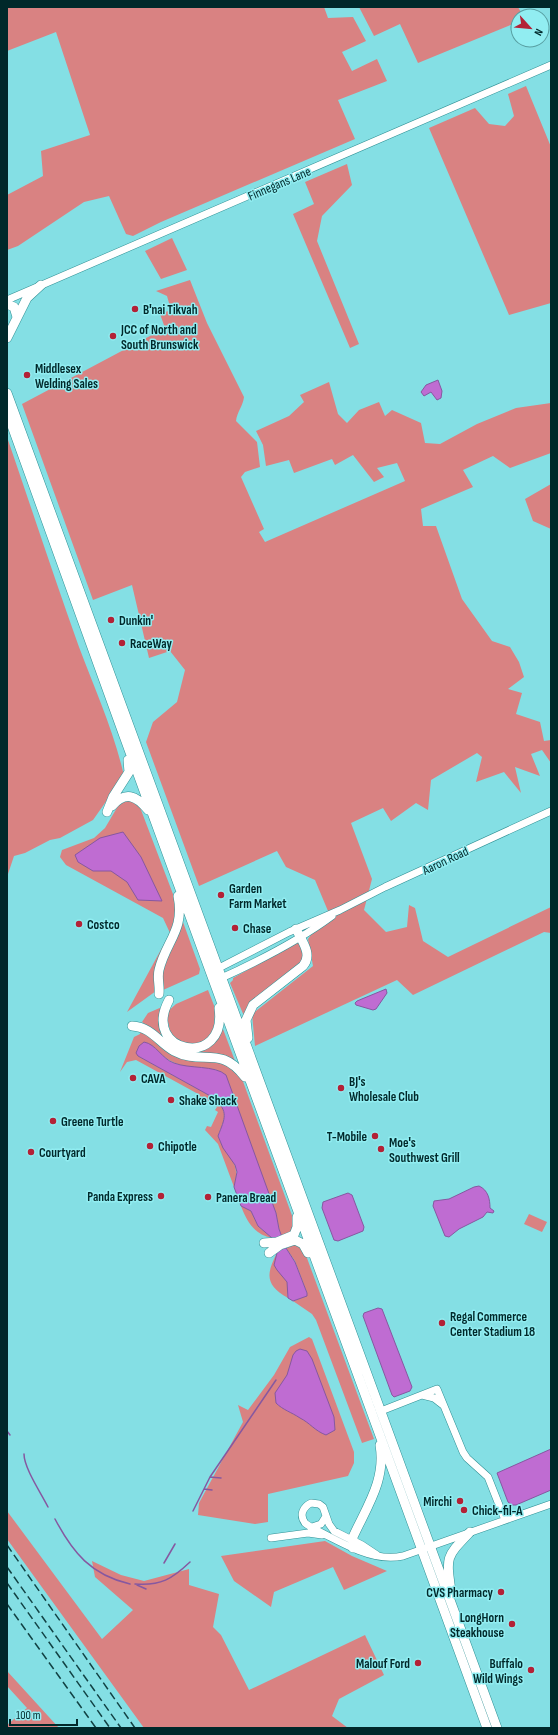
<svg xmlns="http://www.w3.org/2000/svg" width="558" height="1735" font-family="'Sofia Sans Condensed',sans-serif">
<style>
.green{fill:#d98282}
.water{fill:#bf6cd2;stroke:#8658a0}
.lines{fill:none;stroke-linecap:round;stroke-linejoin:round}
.stream{stroke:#8658a0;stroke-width:1.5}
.tertiary-casing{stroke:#309195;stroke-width:8}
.trunk-casing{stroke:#309195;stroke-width:10}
.tertiary{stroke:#fff;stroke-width:7}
.trunk{stroke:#fff;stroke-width:9}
.rail{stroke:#124244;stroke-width:1.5;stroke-dasharray:8 4;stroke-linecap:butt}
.poi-dot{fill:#b32136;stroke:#91edf1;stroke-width:1.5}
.labels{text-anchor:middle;stroke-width:3;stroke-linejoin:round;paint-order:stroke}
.street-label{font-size:13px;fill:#00282a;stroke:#91edf1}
.poi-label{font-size:13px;font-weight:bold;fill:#00282a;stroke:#91edf1;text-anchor:start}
</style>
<rect width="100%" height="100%" fill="#84dfe4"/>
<!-- green -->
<path class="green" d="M7,7H324L328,18L353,17L366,41L342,52L352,71L377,59L387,81L338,100L355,139L161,222L133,236L126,234L109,196L84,202L18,246L7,250V195L43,176L41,151L90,135L56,32L7,51Z
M359,7H518L523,16H518V22L418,63L400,24L374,36Z
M526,86L551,147V303L509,315L429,128L475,108L489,124L505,126L514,116L508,94Z
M347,164L352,185L322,216L317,241L359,344L350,348L293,214L314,204L305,182Z
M172,238L187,270L161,279L145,251Z
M190,280L207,323L244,397C243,406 237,412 236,421L257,442L260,467L245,472L241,477L264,529L259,532L265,542L405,481L397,463L377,468L384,477L374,482L353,455L335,465L332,459L294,473L289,460L266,466L263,445L256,431L289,416L304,402L300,395L329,382L338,414L347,423L359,410L379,402L385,416L392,410L421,423L425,443L440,444L477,424L516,408L551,403V453L510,468L493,456L463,470L473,487L421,509L423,526H436L462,599L492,641L510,647L519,662L524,677L508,689L522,693L516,714L540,722L544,741L551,740V763L542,750L531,754L540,776L515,767L521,793L504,772L476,782L482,757L477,753L431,780L428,810L416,803L391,821L383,808L351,823L372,879L364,910L386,932L407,927L409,905L415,908L423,941L448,957L551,907V933L544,932L413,995L397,980L255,1046L252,1014L313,966L308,939L328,911L315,880L286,867L277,851L199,886L146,742L153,722L177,702L185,670L170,651L149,658L132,585L93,600L22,404L165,328L160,314L171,310L167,296L156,291Z
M7,437C31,507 54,577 79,647C95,690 114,731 124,776L93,820L60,838L50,840L25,853L14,856L7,877Z
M551,484V529L533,521L525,499Z
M129,799L138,802L176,902L173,930L156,970L154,984L156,991L127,1012L170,933L163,918L66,865L60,857L62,850L94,838L105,828L121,801Z
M183,922L200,969L199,974L163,990L162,971Z
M298,942L304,955L302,963L244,1016L230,983L233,980V978Z
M208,990L215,1008L214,1032L206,1041L191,1046L180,1043L171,1035L166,1013L176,1004Z
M162,1007L159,1019L166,1041L142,1022L148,1013Z
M223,1029L235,1061L191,1053L214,1043Z
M140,1032L148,1034L163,1046L231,1065L241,1076L294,1221L290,1235L282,1238L279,1229L276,1213L217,1070C190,1067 171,1068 153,1046L138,1056L214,1098C229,1112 225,1118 218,1136C226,1159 242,1159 234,1187L218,1144L205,1130L207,1126L211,1127L218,1112L215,1110L217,1107L199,1097L200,1095L136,1060L127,1062L120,1072L134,1037L140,1034Z
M241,1206L251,1211L258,1226L272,1238C254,1234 247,1222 241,1206Z
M529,1214L547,1222L542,1232L524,1224Z
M296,1243L304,1250L374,1439L362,1443L316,1320L312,1314L293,1301L306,1296L307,1293L295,1261L286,1248Z
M277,1253C273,1278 280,1265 287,1282C289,1287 287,1293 288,1298C265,1285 266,1274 277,1253Z
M309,1337L312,1339L354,1452V1463L348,1476L268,1494V1522L255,1524L198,1515L199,1503L243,1422L238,1405L248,1410L274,1375L290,1347Z
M7,1511L102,1639L133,1610L95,1577L92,1561L121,1575L144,1581L189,1569V1585L219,1594L213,1627L221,1635L249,1690L365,1635L384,1675L339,1699L332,1716L348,1728H144L7,1539Z
M325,1541L352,1556L387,1571L344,1590L333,1567L274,1592L271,1607L234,1581L221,1556Z
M7,1671L59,1728H7V1725L27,1708L7,1686Z"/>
<!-- water -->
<path class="water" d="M438,380L442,391L441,398L437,400L431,392L424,396L421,392L426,385Z
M123,832L141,857L162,901L138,900L127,882L111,871H93L78,862L75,855L100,838Z
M386,989L387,993L376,1009L373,1010L356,1005L355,1003L357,1001Z
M144,1042C156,1044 162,1059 174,1063C189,1069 215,1065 226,1075L276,1213L279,1229L286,1248L295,1262L307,1293V1296L293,1301L288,1298L287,1282L277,1270L274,1265L277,1253L272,1238L258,1226L251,1211L241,1206L234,1187L237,1172L235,1165L223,1148L218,1136C225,1118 229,1112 214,1098L138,1056L136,1053L139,1046Z
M479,1186C488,1190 490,1199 490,1208L494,1211L493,1213L487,1212L483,1217L459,1229L449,1237L445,1236L433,1206L434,1201L449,1199L474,1187Z
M348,1193L352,1195L364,1227L363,1231L338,1241L334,1240L322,1208L323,1202Z
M378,1308L382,1309L412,1387L410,1391L394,1397L392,1395L363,1316L364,1313Z
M300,1349L307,1351L312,1359L334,1417L335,1430L326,1435C315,1431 310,1423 300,1418C291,1412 283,1410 276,1403L275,1393L287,1375L293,1355L296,1351Z
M551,1449V1490L516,1505H512L508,1502L497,1473Z"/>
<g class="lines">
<!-- stream -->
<path class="stream" d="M7,1431L10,1435
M24,1454C24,1468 41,1493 48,1507
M210,1477L221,1478
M204,1489L212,1490
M193,1511L210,1477L276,1380
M55,1519C73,1553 91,1575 130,1584
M164,1563L175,1544
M135,1584C161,1586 172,1579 190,1562
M137,1585L146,1589"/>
<defs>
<path id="tertiary" d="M7,300L551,65
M215,970L289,932L340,910L385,887L551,811
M217,980C257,962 297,942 332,916
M422,1395L434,1398L443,1405
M381,1411L437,1389L463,1452L467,1458L488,1477L505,1520
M312,1527L321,1524L326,1516
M271,1538L308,1533L322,1535
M377,1555L362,1545L334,1531L329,1524L323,1507L319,1504L311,1503C303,1507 299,1515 305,1523C309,1527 353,1549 360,1551C373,1556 389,1559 403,1556L551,1504"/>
<path id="trunk" d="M7,304L14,307L17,317
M7,338L27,298L41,285
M7,393L497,1728
M7,412L124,736L487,1728
M112,806C125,791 136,795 148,810
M107,812L113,797L129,772L128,760
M159,994C160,986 157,978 159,970C166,941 185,930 178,896
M169,1000C140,1054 228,1070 219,1008
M132,1026C152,1027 159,1043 174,1051C202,1066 220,1044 245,1077
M248,1038L246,1020L253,1005L303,966C313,955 302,941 296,929
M264,1243L277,1242L294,1235L297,1227V1217
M269,1253L280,1245L295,1240L303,1244L308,1253
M353,1548V1537C367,1506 386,1480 380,1445
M451,1591C446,1556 446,1557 470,1532"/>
</defs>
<!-- tertiary casing -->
<use href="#tertiary" class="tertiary-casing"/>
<!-- trunk casing -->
<use href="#trunk" class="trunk-casing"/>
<!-- tertiary -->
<use href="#tertiary" class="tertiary"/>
<!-- trunk -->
<use href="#trunk" class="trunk"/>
<!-- rail -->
<path class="rail" d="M7,1545L135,1728
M7,1567L121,1728
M7,1583L110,1728
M7,1604L96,1728"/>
</g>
<!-- markers -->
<g class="poi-dot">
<circle cx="135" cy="309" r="4"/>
<circle cx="113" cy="336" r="4"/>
<circle cx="27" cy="375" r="4"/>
<circle cx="111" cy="620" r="4"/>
<circle cx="122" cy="643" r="4"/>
<circle cx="221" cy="895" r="4"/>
<circle cx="79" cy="924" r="4"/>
<circle cx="235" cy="928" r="4"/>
<circle cx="133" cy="1078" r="4"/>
<circle cx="341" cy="1088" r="4"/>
<circle cx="171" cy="1100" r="4"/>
<circle cx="53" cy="1121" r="4"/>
<circle cx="375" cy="1136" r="4"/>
<circle cx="150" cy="1146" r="4"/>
<circle cx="381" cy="1149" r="4"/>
<circle cx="31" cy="1152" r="4"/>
<circle cx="161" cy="1196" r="4"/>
<circle cx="208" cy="1197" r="4"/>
<circle cx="442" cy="1323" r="4"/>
<circle cx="460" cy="1501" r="4"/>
<circle cx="464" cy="1510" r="4"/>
<circle cx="501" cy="1592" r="4"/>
<circle cx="512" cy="1624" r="4"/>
<circle cx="418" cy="1663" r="4"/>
<circle cx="531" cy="1670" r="4"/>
</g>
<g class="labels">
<!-- street labels -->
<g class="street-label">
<text transform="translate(279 183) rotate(-23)" y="5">Finnegans Lane</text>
<text transform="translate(445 860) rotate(-25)" y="5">Aaron Road</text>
</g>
<!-- poi labels -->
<g class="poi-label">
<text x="143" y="314">B'nai Tikvah</text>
<text x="121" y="334">JCC of North and<tspan x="121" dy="15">South Brunswick</tspan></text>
<text x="35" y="373">Middlesex<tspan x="35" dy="15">Welding Sales</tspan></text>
<text x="119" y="625">Dunkin'</text>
<text x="130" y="648">RaceWay</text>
<text x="229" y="893">Garden<tspan x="229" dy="15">Farm Market</tspan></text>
<text x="87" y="929">Costco</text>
<text x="243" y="933">Chase</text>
<text x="141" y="1083">CAVA</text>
<text x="349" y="1086">BJ's<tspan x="349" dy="15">Wholesale Club</tspan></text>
<text x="179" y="1105">Shake Shack</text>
<text x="61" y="1126">Greene Turtle</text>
<text x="367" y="1141" text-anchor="end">T-Mobile</text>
<text x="389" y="1147">Moe's<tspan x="389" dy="15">Southwest Grill</tspan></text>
<text x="158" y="1151">Chipotle</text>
<text x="39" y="1157">Courtyard</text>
<text x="153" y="1201" text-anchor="end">Panda Express</text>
<text x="216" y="1202">Panera Bread</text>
<text x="450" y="1321">Regal Commerce<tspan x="450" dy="15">Center Stadium 18</tspan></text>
<text x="452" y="1506" text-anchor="end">Mirchi</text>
<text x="472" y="1515">Chick-fil-A</text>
<text x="493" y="1597" text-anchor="end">CVS Pharmacy</text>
<text x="504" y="1622" text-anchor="end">LongHorn<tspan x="504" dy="15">Steakhouse</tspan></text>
<text x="410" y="1668" text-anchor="end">Malouf Ford</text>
<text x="523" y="1668" text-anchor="end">Buffalo<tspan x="523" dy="15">Wild Wings</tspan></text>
</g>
</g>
<!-- border -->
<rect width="558" height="1735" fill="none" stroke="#00282a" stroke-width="16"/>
<!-- north arrow -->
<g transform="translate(530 28) rotate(117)"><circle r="19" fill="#91edf1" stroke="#579ea1"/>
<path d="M0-3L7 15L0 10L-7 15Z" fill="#b32136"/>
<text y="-6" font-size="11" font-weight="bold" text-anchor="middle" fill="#00282a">N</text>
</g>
<!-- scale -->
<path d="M10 1719v6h67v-6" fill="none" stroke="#00282a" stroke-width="2"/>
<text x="16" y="1719" font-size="12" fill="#00282a" stroke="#91edf1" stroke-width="3" paint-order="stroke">100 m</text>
</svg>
